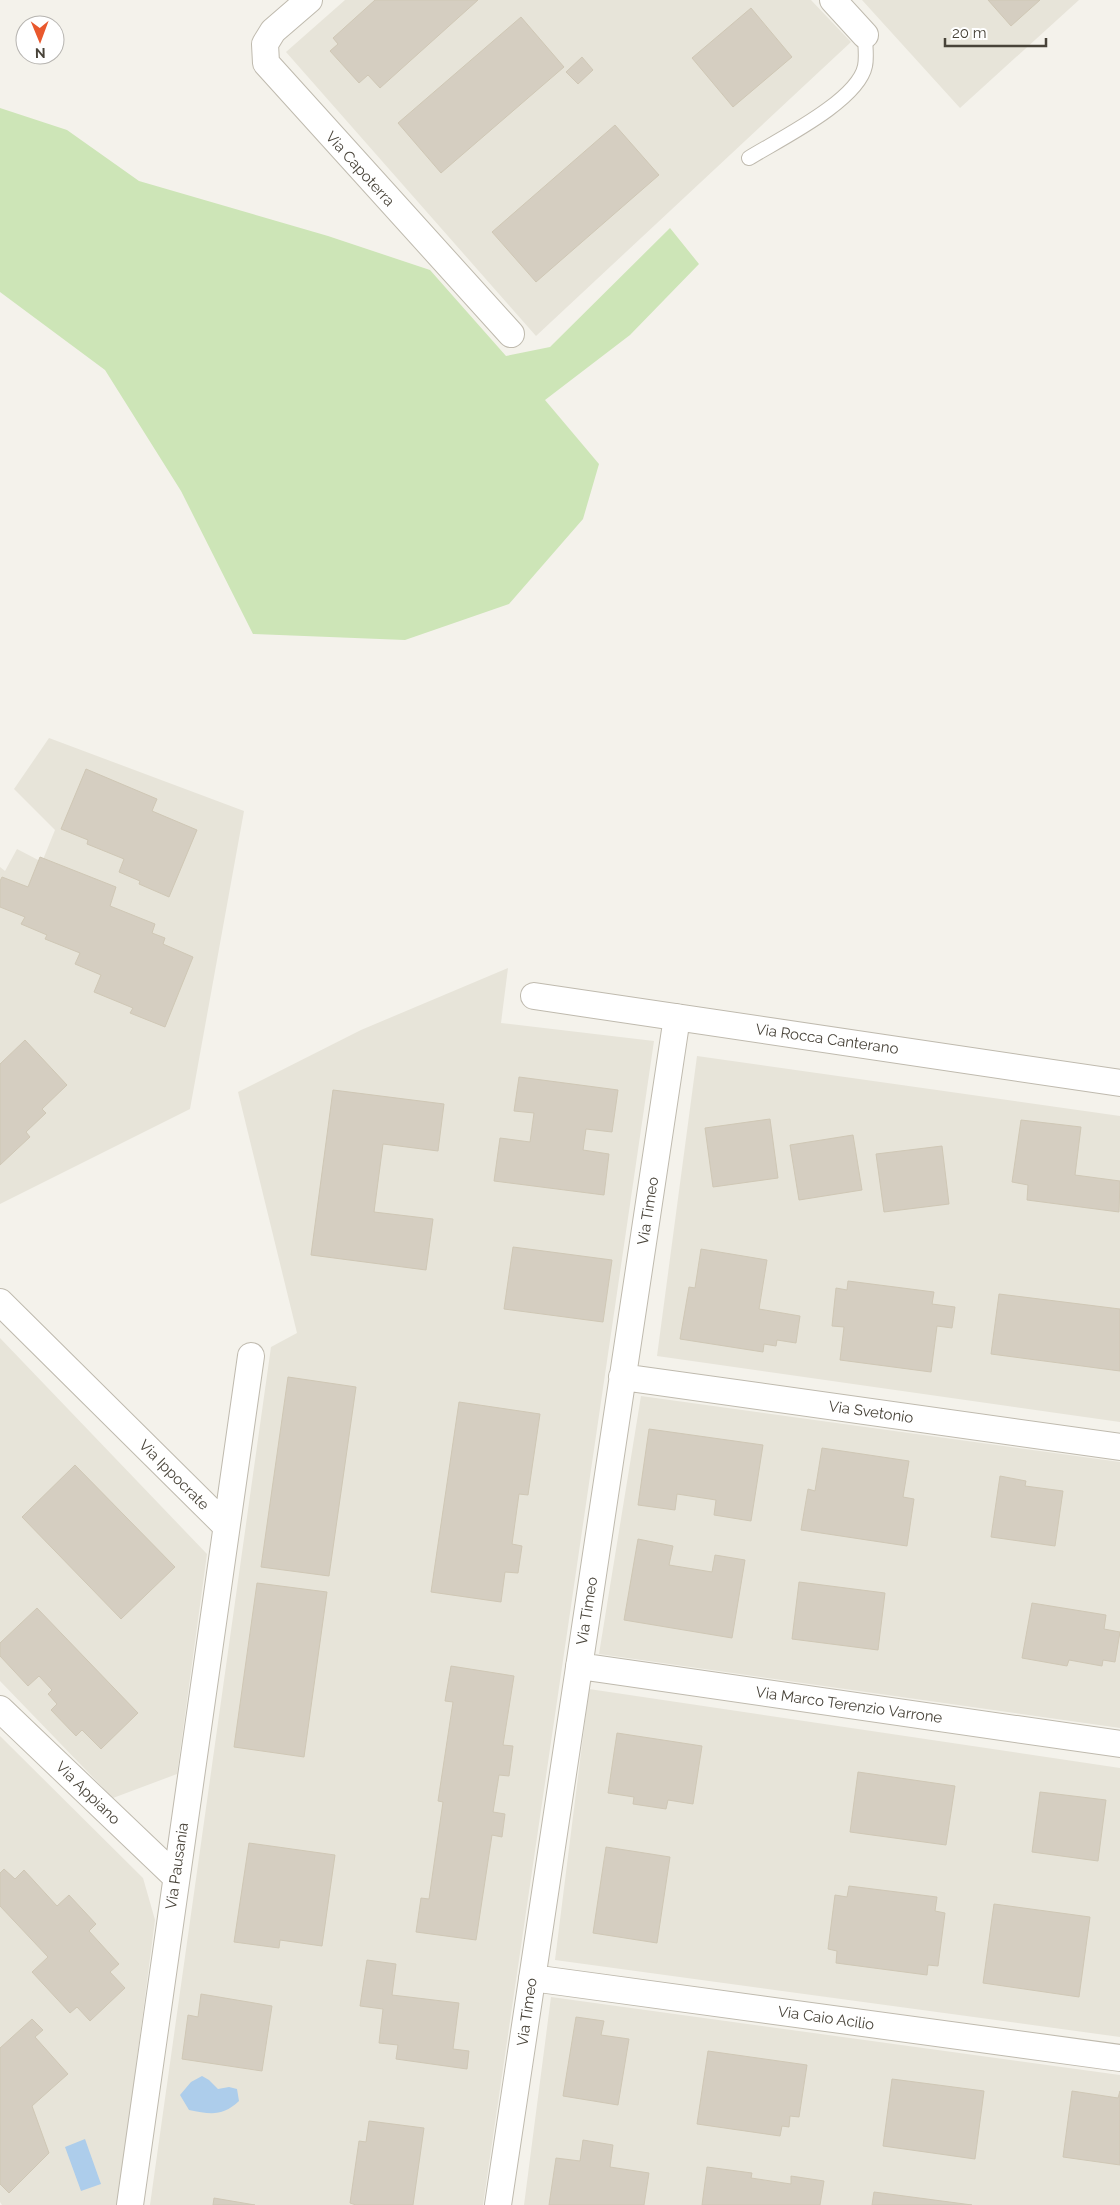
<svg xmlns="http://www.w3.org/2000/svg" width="1120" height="2205" font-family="Raleway,sans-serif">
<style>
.residential{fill:#e7e4d9}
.green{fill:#cde5b7}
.water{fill:#adcdeb}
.building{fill:#d5cec1;stroke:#cfc7b5}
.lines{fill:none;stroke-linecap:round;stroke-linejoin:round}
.lane-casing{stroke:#bfbaae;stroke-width:16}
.street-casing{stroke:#bfbaae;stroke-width:28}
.lane{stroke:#fff;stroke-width:14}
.street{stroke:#fff;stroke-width:26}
.labels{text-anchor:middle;stroke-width:4;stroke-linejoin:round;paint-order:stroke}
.street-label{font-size:15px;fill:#484339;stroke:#fff}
</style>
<rect width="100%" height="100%" fill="#f4f2eb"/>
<!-- residential -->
<path class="residential" d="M345,0H811L851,42L536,336L286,52Z
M862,0H1079L960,108Z
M49,738L244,811L190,1109L0,1204V867L5,871L17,849L42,862L55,830L14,789Z
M508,968L501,1023L654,1041L483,2205H150L271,1347L297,1333L238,1092L361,1030Z
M697,1056L1120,1116V1422L657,1356Z
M0,1338L207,1554L177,1774L113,1798L0,1681Z
M641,1396L1120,1462V1728L599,1654Z
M589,1689L1120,1768V2037L555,1960Z
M0,1736L143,1878L155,1920L118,2205H2L0,2202Z
M551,1997L1120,2075V2205H524Z"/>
<!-- green -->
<path class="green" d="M0,108L67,130L139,181L328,236L430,270L506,356L550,347L670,228L699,264L630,335L545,400L599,464L583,519L509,604L405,640L253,634L181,491L105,370L0,292Z"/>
<!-- water -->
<path class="water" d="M202,2076L209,2080L218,2089L229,2087L237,2089L239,2101C222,2117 210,2114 189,2110L180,2095L191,2082Z
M85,2139L101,2184L81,2191L65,2147Z"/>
<!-- building -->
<path class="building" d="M375,0H478L380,88L368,75L359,83L330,51L338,44L333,38Z
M988,0H1040L1011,26Z
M751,8L792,57L733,107L692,58Z
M521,17L564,67L441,173L398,123Z
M582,57L593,70L578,84L566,72Z
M615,125L659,175L536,282L492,232Z
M86,769L157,799L152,811L197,830L169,897L139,884L140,881L119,872L124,859L87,844L88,840L61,829Z
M40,857L116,887L110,906L155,924L152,933L165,938L163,944L193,957L165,1027L130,1013L133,1008L94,992L101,975L75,964L80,953L45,939L47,935L21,924L25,917L0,907V881L2,877L28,887Z
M25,1040L67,1085L42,1109L46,1113L26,1132L30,1137L0,1165V1064Z
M519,1077L618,1090L612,1132L586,1129L583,1150L609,1154L604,1195L494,1181L500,1138L530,1142L534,1113L514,1111Z
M333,1090L444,1104L438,1151L383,1144L374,1212L433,1219L426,1270L311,1255Z
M770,1119L778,1178L713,1187L705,1128Z
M1021,1120L1081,1127L1075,1175L1120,1181L1119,1212L1027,1200L1028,1185L1012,1182Z
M853,1135L862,1190L799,1200L790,1145Z
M942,1146L949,1204L884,1212L876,1154Z
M513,1247L612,1260L603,1322L504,1309Z
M701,1249L767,1260L759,1309L800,1316L796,1343L777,1340L776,1346L764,1344L763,1352L680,1339L689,1287L695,1288Z
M848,1281L934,1292L932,1304L955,1307L952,1328L937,1326L931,1372L840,1360L844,1327L832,1326L836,1288L847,1290Z
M999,1294L1120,1309V1371L991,1354Z
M288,1377L356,1387L329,1576L261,1567Z
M459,1402L540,1414L528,1495L519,1494L512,1544L522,1546L518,1573L505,1572L501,1602L431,1592Z
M649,1429L763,1445L751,1521L714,1515L716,1500L677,1494L675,1510L638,1505Z
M822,1448L909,1461L903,1497L914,1499L907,1546L801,1530L808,1489L815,1491Z
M75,1465L175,1567L121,1619L22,1517Z
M1000,1476L1026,1481L1025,1486L1063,1491L1055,1546L991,1537Z
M638,1539L673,1546L669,1565L712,1572L715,1555L745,1560L732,1638L624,1620Z
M799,1582L885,1593L878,1650L792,1639Z
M257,1583L327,1592L304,1757L234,1747Z
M1032,1603L1106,1615L1104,1629L1120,1632L1115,1662L1103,1660L1102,1666L1069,1660L1067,1666L1022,1658Z
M37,1608L138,1713L101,1749L82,1730L76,1736L51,1710L57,1704L48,1694L52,1690L39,1676L28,1686L0,1656V1643Z
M451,1666L514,1676L503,1745L513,1746L509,1776L499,1775L493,1812L505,1814L502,1837L492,1835L476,1940L416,1932L421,1898L429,1899L443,1802L438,1801L453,1702L445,1701Z
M617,1733L702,1746L693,1804L668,1800L666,1809L633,1804L634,1797L608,1793Z
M858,1772L955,1786L946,1845L850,1832Z
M1040,1792L1106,1800L1098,1861L1032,1852Z
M249,1843L335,1855L322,1946L280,1940L279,1948L234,1942Z
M606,1847L670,1857L657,1943L593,1933Z
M4,1869L15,1879L24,1870L57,1906L69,1895L96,1924L89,1931L119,1964L110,1972L125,1988L90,2021L77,2007L70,2013L32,1972L48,1957L0,1906V1873Z
M849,1886L937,1897L935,1911L945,1913L938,1966L928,1965L927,1975L836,1963L837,1951L828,1949L835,1895L847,1897Z
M994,1904L1090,1917L1079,1997L983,1983Z
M367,1960L396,1964L392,1995L459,2003L453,2049L469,2051L467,2069L396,2059L398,2045L379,2043L383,2009L360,2006Z
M201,1994L272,2006L262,2071L182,2059L188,2015L198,2017Z
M576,2017L604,2021L601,2035L629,2039L618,2105L563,2096Z
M32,2019L43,2030L35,2037L68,2074L32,2106L49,2153L9,2193L0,2184V2048Z
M708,2051L807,2065L799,2117L790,2116L789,2127L782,2126L780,2136L697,2124Z
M892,2079L984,2091L975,2159L883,2146Z
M1072,2091L1118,2098L1120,2091V2165L1063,2157Z
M369,2121L424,2128L413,2205H356L350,2203L359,2141L366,2142Z
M583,2140L613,2145L610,2167L649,2173L644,2205H549L556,2158L580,2161Z
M707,2167L752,2173L751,2178L791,2184V2176L824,2181L820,2205H702Z
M874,2192L972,2205H872Z
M214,2198L255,2205H213Z"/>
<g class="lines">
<defs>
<path id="lane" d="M749,158C778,140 858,101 865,66C867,57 865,45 865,35"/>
<path id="street" d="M309,0L273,31L265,44L266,63L511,334
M833,0L865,35
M534,996L1120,1083
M0,1302L226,1526
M622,1377L1120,1447
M579,1666L1120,1744
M0,1709L176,1877
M532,1978L1120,2058
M130,2205L251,1356
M498,2205L677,1017"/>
</defs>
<!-- lane casing -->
<use href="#lane" class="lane-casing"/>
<!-- street casing -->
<use href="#street" class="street-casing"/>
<!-- lane -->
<use href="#lane" class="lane"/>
<!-- street -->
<use href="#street" class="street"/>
</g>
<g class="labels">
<!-- street labels -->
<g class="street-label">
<text transform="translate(360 169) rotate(48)" y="5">Via Capoterra</text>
<text transform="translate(827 1039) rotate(8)" y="5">Via Rocca Canterano</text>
<text transform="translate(648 1211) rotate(-81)" y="5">Via Timeo</text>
<text transform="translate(871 1412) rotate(8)" y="5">Via Svetonio</text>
<text transform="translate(174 1475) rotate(45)" y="5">Via Ippocrate</text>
<text transform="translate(587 1611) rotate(-81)" y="5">Via Timeo</text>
<text transform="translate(849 1705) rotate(8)" y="5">Via Marco Terenzio Varrone</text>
<text transform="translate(88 1793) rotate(44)" y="5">Via Appiano</text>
<text transform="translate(177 1866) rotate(-82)" y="5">Via Pausania</text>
<text transform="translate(527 2012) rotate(-82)" y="5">Via Timeo</text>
<text transform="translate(826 2018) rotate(8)" y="5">Via Caio Acilio</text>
</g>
</g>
<!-- north arrow -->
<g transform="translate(40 40) rotate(179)"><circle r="24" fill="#ffffff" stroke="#b6b4b0"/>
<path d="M0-4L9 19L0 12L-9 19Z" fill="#e9582d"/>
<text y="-8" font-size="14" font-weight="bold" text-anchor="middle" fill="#484339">N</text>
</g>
<!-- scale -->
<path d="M945 38v8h101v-8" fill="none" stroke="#484339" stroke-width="2.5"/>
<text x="952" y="38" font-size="15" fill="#484339" stroke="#ffffff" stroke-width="4" paint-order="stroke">20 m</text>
</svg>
